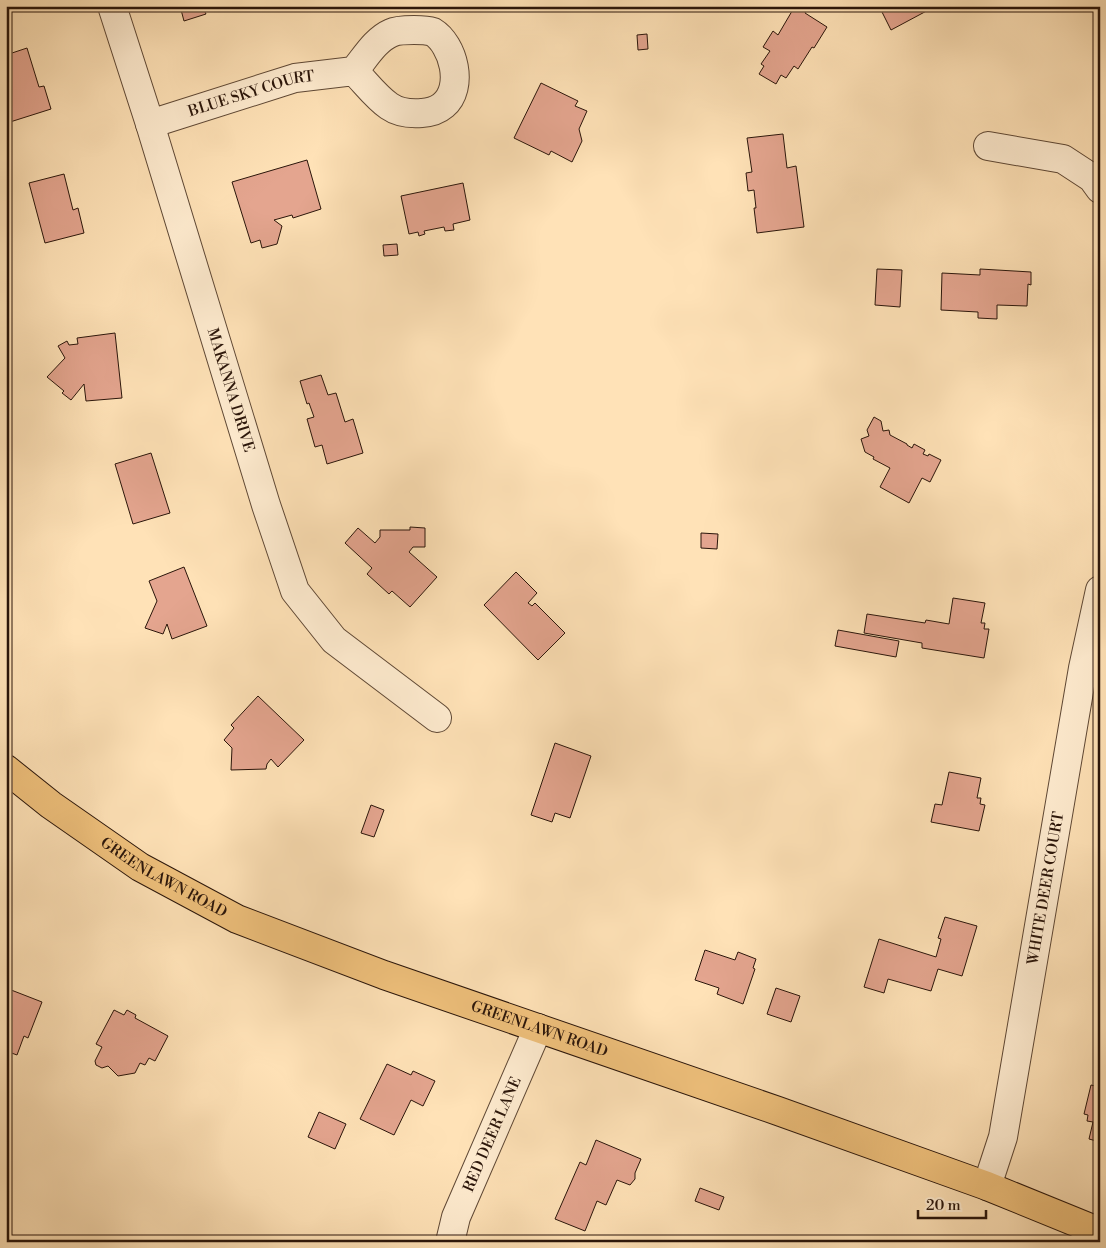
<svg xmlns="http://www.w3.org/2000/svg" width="1106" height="1248" font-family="'Libre Bodoni',serif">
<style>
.building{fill:#e4a58f;stroke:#2a150a}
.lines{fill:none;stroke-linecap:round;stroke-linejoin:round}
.minor-casing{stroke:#5f4835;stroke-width:30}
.major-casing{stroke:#2a150a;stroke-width:30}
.minor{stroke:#ffecd0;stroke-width:28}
.major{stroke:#f0c17c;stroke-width:28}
.labels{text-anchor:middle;stroke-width:4;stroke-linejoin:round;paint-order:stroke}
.street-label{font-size:15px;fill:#2a150a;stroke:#ffecd0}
</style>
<rect width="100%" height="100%" fill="#ffe2b7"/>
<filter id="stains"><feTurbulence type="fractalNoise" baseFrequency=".004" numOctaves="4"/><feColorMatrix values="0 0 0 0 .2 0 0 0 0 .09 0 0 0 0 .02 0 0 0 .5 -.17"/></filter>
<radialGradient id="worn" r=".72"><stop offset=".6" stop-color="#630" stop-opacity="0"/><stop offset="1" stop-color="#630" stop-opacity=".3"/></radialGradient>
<!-- building -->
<path class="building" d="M180,6H215L204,10L206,14L184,21Z
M795,6L808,7L805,13L827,27L814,48L812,47L798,69L794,66L786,78L781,75L776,84L759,74L764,66L761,64L770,51L763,47L773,31L778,35Z
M879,6H933L934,7L891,30Z
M647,34L648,49L638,50L637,35Z
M27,48L39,87L44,86L51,109L10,122L6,109V55Z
M541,83L578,101L575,106L587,111L579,129L582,141L572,162L551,151L549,155L514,138Z
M783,134L787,168L796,166L804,227L757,233L754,208H756L754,190L748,191L746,173L752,172L747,138Z
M307,160L321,209L293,218L292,215L274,220L282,226L277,244L262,248L260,240L251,243L232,182Z
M64,174L73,210L78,208L84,233L45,243L29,183Z
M463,183L470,220L453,224L454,230L445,231L444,227L424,231L425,234L419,236L418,232L409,234L401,196Z
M397,244L398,255L384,256L383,245Z
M877,269L902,270L900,307L875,305Z
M980,269L1031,272V285L1028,284L1027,306L997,305V319L978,318V312L941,310L942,273L980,275Z
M115,333L122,398L86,401L84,384L71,400L62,393L64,391L47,377L65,358L58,346L67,341L69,345L78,344L77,338Z
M321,375L328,395L336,393L345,422L353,419L363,453L327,464L322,445L315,447L307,419L314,417L309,403L307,404L300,381Z
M874,417L881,421L883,431L889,430L890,435L907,444V445L912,448L914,444L925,450L923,454L928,456L929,454L941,460L930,482L922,478L909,503L880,487L890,468L873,459L874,457L865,452L861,439L869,436L867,430Z
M151,453L170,513L133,524L115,464Z
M410,527L425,528V547H413L409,552L437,577L410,607L392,591L389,594L367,574L372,568L345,543L358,528L375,543L380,537V530H410Z
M701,533L718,534L717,549L701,548Z
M184,567L207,626L172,639L167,624L163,634L145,628L157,601L149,581Z
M516,572L537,593L528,603L532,606L535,603L565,633L538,660L484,605Z
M953,598L985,603L981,623H985L984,629H989L984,658L922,648V643L864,633L867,614L925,623L926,620L949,624Z
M838,630L899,641L896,657L835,646Z
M258,696L304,740L278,767L271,759L267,764L266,769L231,770L232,748L224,740L234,728L231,725Z
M555,743L591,756L570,818L555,813L552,822L531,815Z
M949,772L981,778L977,798H981L980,804L985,805L979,831L931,822L935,804L942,805Z
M371,805L384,810L374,837L361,833Z
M945,917L977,926L962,976L938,969L931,991L888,979L884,993L864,987L879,939L936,957L941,939L938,938Z
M705,950L735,960L738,952L756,959L753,968L755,969L743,1004L717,994L719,988L695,980Z
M6,988L42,1002L28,1038L24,1036L17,1055L6,1051Z
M776,988L800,996L791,1022L767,1014Z
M114,1010L124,1015L127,1010L136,1015L135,1018L168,1036L155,1061L149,1058L145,1065L140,1063L135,1073L118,1076L108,1066L102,1068L96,1065L95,1061L102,1047L96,1044Z
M387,1064L411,1075L413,1071L435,1081L423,1106L411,1100L394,1135L360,1119Z
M1091,1085L1100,1087V1142L1089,1139L1093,1122L1087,1121L1088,1115L1084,1114Z
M319,1112L346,1124L335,1149L308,1137Z
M596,1140L641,1159L635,1173V1179L630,1185L617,1180L606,1205L597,1201L585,1231L555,1219L580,1162L586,1165Z
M700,1188L724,1197L719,1210L695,1201Z"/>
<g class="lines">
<defs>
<g id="minor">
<path id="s1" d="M112,6L150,124L266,505L295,591L334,640L437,718"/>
<path id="s2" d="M150,124L295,78L354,71C365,82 376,97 389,106C399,113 410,114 422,113C459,111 461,71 446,46C443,41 438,35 433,32C427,30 420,30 414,30C407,30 397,30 391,33C375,40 365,58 354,71"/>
<path d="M988,146L1063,159L1092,178L1100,189"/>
<path id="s3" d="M987,1186L1003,1137L1083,668L1100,590"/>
<path id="s4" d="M450,1242L456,1217L538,1028"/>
</g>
<g id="major">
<path id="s5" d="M6,769L51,805L140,867L237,919L384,975L778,1111L987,1186L1100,1232"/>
</g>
</defs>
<!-- minor casing -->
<use href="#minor" class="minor-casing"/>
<!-- major casing -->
<use href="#major" class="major-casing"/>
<!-- minor -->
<use href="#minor" class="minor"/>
<!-- major -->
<use href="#major" class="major"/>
</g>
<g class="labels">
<!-- street labels -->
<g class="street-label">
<text dy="5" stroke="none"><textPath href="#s2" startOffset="106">BLUE SKY COURT</textPath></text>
<text dy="5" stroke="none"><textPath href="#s1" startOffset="402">MAKANNA DRIVE</textPath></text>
<text dy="5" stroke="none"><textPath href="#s5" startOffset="192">GREENLAWN ROAD</textPath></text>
<text dy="5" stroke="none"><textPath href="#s3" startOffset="304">WHITE DEER COURT</textPath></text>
<text dy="5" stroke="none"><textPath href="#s5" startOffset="598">GREENLAWN ROAD</textPath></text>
<text dy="5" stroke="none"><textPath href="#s4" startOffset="116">RED DEER LANE</textPath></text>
</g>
</g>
<!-- margin -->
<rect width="1106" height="1248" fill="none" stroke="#ffe2b7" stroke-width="25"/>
<rect x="8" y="8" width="1091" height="1233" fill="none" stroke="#2a150a" stroke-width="2.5"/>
<rect x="12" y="12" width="1081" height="1223" fill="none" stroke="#2a150a"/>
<!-- scale -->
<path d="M918 1210v8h68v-8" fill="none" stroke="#2a150a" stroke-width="2.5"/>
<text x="926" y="1210" font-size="15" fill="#2a150a" stroke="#ffecd0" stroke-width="4" paint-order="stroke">20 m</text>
<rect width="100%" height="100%" filter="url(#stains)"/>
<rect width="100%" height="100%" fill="url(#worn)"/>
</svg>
